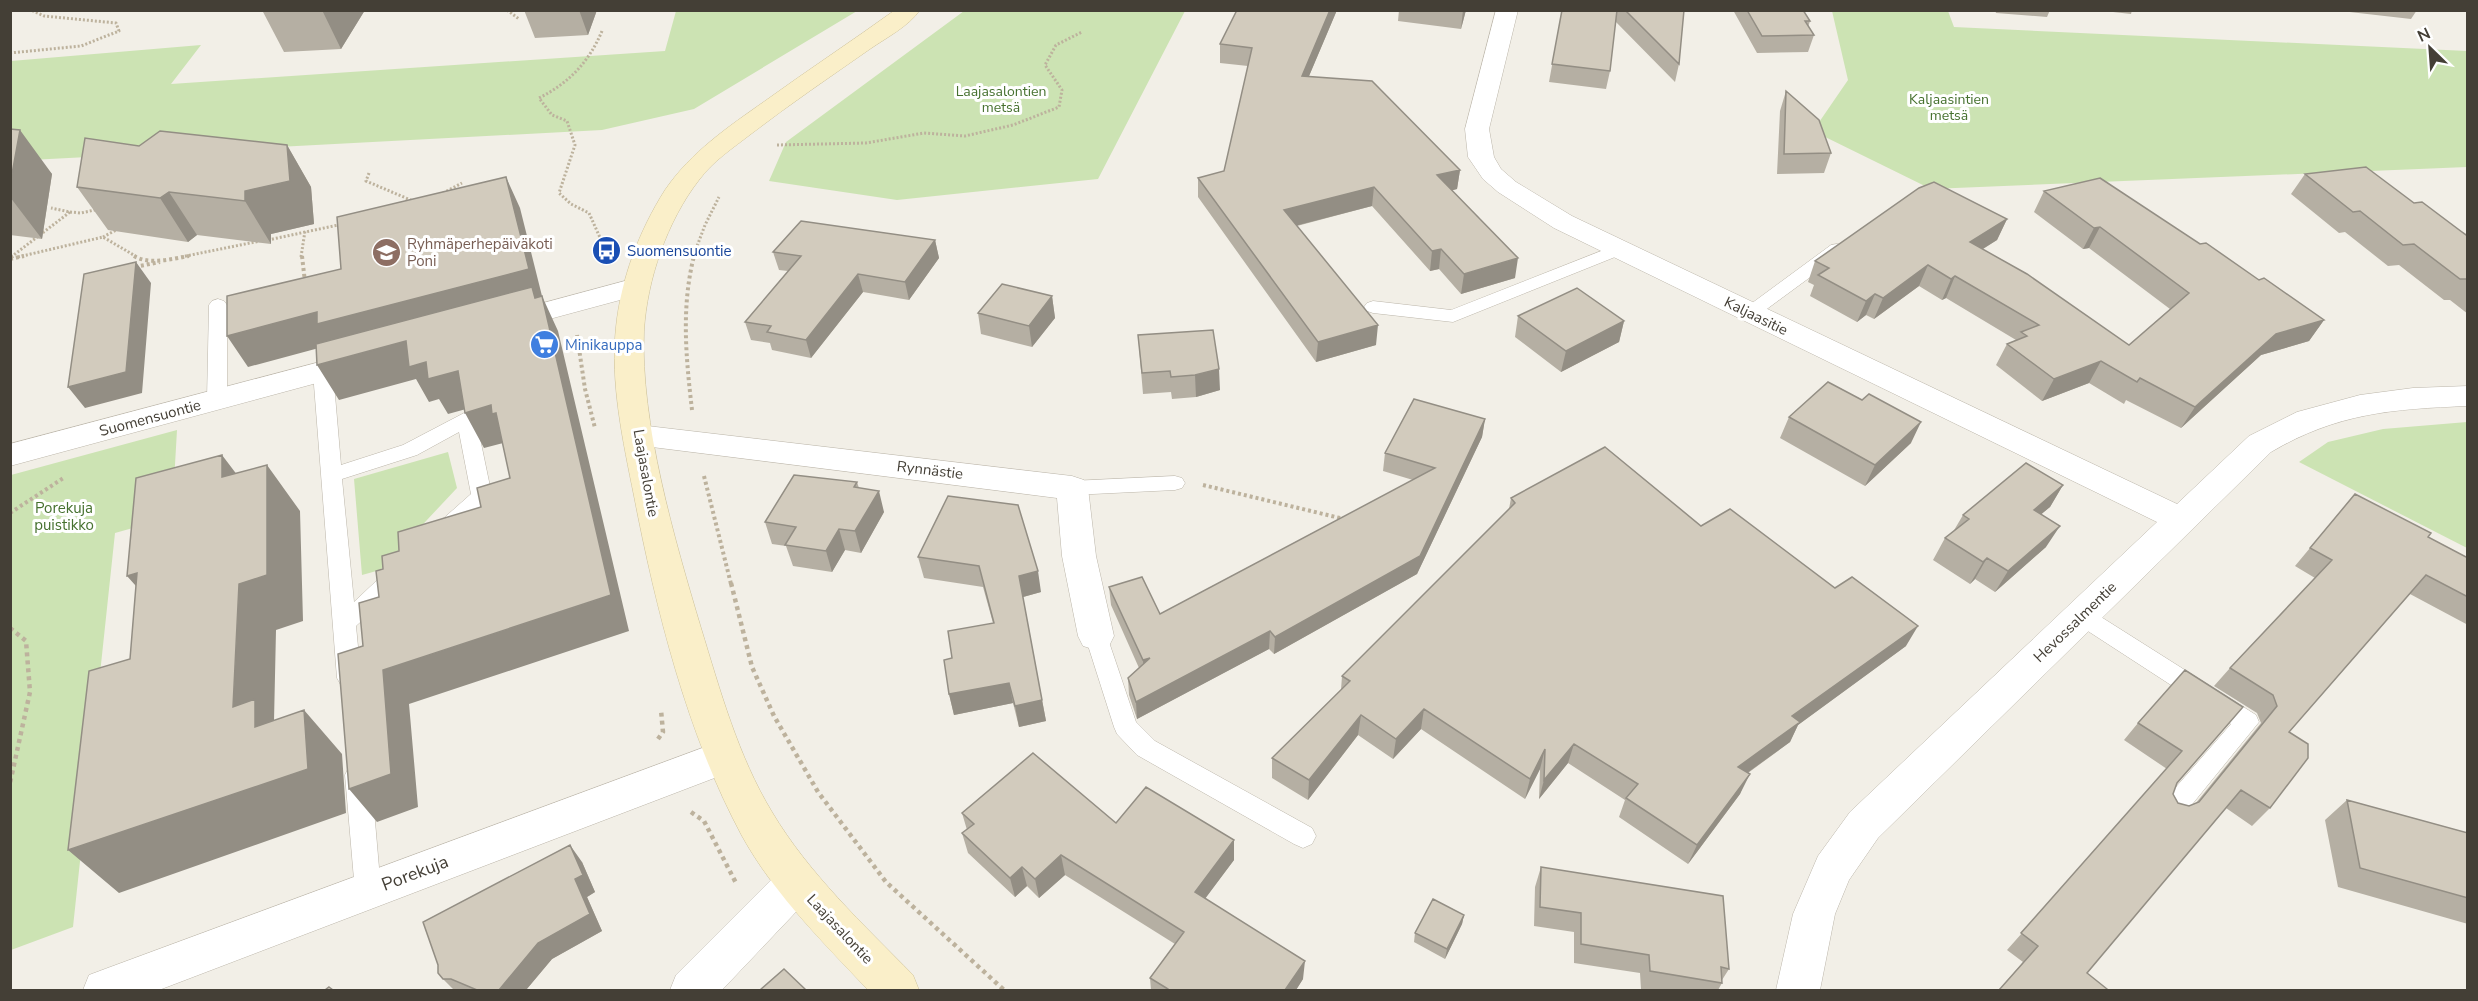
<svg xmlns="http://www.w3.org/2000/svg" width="2478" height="1001" font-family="'Nunito Sans',sans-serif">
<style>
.green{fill:#cce3b3}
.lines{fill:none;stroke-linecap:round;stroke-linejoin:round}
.lane-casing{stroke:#bcb6aa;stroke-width:1}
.street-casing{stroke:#bcb6aa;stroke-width:1}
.secondary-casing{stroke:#cec29a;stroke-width:1}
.path-far2{stroke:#bdb29d;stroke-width:3;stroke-dasharray:2 2;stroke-linecap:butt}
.path-far1{stroke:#bdb29d;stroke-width:4;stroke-dasharray:3 3;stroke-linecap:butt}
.path{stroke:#bdb29d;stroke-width:4.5;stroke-dasharray:4 4;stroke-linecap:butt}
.lane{fill:#fff;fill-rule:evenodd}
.street{fill:#fff;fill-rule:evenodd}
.secondary{fill:#faefc9;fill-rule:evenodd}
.wall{fill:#b5afa3}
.shaded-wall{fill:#938e84}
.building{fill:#d2cbbd;stroke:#938e84;stroke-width:1.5}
.labels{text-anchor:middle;stroke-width:6;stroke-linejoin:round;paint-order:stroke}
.far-park-label{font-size:14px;fill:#46712f;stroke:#fff}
.education-label{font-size:15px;fill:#785e54;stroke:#fff;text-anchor:start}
.transit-label{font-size:15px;fill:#164399;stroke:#fff;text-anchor:start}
.street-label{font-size:15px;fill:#443f36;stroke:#fff}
.shop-label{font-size:15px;fill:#366cbe;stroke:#fff;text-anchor:start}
.park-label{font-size:15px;fill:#46712f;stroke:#fff}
.near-street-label{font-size:18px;fill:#443f36;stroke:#fff}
</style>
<rect width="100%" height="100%" fill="#f2efe7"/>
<!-- green -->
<path class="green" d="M676,11H857L694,109L602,130L11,161V61L201,45L171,84L665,51Z
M964,11H1185L1098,179L897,200L769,181L786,142Z
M1832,11H1948L1954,27L2467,51V167L1931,189L1813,131L1848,80Z
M2467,422V548L2299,462L2328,442L2383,429Z
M177,430L172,517L115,533L73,927L11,950V475Z
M448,452L457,488L380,570L362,575L354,479Z"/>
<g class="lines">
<defs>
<path id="lane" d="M1619,244L1625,245L1628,249L1625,253L1453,322L1373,313L1367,311L1364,307L1367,303L1373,301L1451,310Z
M1837,244L1843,245L1846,249L1843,253L1756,317H1744L1741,313L1744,309L1831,245Z
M218,299L224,301L227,305V400L224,405L217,407L210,405L207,400L209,305L212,301Z
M323,366L330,368L333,372L341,465L403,445L466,412L473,414L476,419L492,496L452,537L444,539L436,537L433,531L436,525L471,494L459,432L417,455L342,479L354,602L391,567L399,565L407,567L410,573L407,579L356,626L361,678L357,685L349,688L341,685L337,678L313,372L316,368Z
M1175,476L1182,478L1185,483L1182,488L1175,490L1072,495L1065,493L1062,488L1065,483L1072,481Z
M2082,607L2090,610L2256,715L2259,722L2181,818L2172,821L2163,818L2159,810L2163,802L2231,724L2074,622L2071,616L2074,610Z
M1096,627L1104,630L1107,636L1136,722L1155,741L1312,828L1316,836L1312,844L1303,848L1294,844L1137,755L1117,734L1114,727L1085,636L1088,630Z
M358,764L367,767L371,775L381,891L377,900L368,903L359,900L355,891L345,775L349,767Z"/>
<path id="street" d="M1496,10H1518L1489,129L1494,157L1501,169L1516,182L1572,216L2177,504L2249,436L2297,412L2360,395L2413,388L2468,386V406C2393,409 2337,413 2271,452L1878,838L1849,880L1835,914L1820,990H1776L1793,914L1818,856L1850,812L2157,522L1554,228L1498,192L1483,179L1468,157L1465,129Z
M636,278L646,281L650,287L646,293L505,331L495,328L491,322L495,316Z
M365,350L376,353L380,360L376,367L10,466V444Z
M639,425L1072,476L1084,480L1088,488L1096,556L1114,636L1109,646L1096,650L1083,646L1078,636L1062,556L1057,498L628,444L623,436L628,428Z
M724,740L738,745L743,757L738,769L159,990H83L89,975L105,969Z
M797,863L812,869L818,882L812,895L722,990H670L676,975L782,869Z"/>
<path id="secondary" d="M895,10H920C909,26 886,38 870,49C830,77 790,104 751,134C733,148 713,161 699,180C667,221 647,280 644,331C640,422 675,541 701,628C720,690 738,756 772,812C809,874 863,924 913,975L919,990H868C823,942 774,894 742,836C687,734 656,609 634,496C623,441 610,383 616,327C621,279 639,231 665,190C691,152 728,127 765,101C808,70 852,41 895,10Z"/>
</defs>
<!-- lane casing -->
<use href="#lane" class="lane-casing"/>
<!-- street casing -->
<use href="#street" class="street-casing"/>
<!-- secondary casing -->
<use href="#secondary" class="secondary-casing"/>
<!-- path-far2 -->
<path class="path-far2" d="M507,10L519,19
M602,31C589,62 569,83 539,98L552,115L567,121L575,145L559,193L571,204L589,213L606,251
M10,53L81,46L119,31L116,23L44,16L31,10
M777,145L866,143L924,133L965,136L1013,125L1059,107L1062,90L1045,65L1056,45L1082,32
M369,173L366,181L413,201
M443,193L462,183
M70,212L81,213L99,209
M103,237L118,229
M268,240L343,224
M11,257L70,212L51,208
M18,257L103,237L137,257
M181,257L260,241
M301,257L305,231
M693,257L705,225L719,197"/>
<!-- path-far1 -->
<path class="path-far1" d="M134,256C149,265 172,259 189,256
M302,256L305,282
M11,257L13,256
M10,259L24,256
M135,267L160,262
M577,335L585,389L595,428
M692,410C686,358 681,307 694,256
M704,476L731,584
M1203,485L1344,519
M10,513L65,477"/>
<!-- path -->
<path class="path" d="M731,583L752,667L774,716L818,792L886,882L1004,990
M10,628L26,641L30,692L10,783
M658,739L663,732L661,710
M691,812L704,821L736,883"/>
<!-- lane -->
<use href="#lane" class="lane"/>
<!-- street -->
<use href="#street" class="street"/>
<!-- secondary -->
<use href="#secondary" class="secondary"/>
</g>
<!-- wall -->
<path class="wall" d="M262,10H365L341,49L284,52Z
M524,10H597L588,35L535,38Z
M1337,10L1309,76L1460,170L1457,189L1452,190L1515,278L1461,294L1439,269L1430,271L1372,206L1297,226L1376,345L1316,362L1198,197V178L1224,171L1248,66L1220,63V44Z
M1399,10H1466L1461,29L1398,21Z
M1562,10H1684L1679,64L1675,82L1615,21L1610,71L1606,89L1549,82Z
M1733,10H1803L1810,21L1808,27L1814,35L1808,52L1757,53Z
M1995,10H2050L2047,17L1996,13Z
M2095,10H2132L2131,14Z
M2332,10H2417L2411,19Z
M1786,91L1831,153L1824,173L1777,174L1780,111Z
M10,129L52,174L42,239L10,235Z
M287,145L311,187L314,224L271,234V244L197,235L188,242L108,230L77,187L139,146Z
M2305,174L2414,203L2468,235V314L2450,300H2444L2399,265L2388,266L2345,232L2339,233L2291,194Z
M2044,191L2200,244L2324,320L2309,341L2261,355L2181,428L2126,400L2124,404L2089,383L2042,401L1996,365L2007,344L2016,340L1946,298L1942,300L1919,286L1874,319L1866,315L1857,322L1810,296L1814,285L1808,282L1815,261L2007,219L1997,240L1983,249L2129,345L2170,309L2089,248L2083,249L2034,212Z
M935,240L939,258L909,300L863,292L811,358L772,350L770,343L751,340L745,322L788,271L779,270L773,252Z
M1052,296L1055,318L1032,347L981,334L978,313Z
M1518,316L1624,321L1619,342L1561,372L1515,337Z
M1138,335L1220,390L1196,397L1172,399L1171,392L1143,394Z
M1789,417L1911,443L1865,486L1780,438Z
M1485,419L1482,437L1417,574L1274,654L1269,649L1137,719L1129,695L1128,678L1139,668L1111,605L1109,587L1160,614L1413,480L1383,471L1385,453Z
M857,482L859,488L884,512L861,553L845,550L832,572L793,566L786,546L772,544L765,522Z
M2063,485L2050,507L2041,514L2046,547L1995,592L1975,579L1970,584L1933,560L1945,538L1953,532L1963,515Z
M2355,494L2428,537L2468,558V625L2410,594L2289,732L2270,808L2252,826L2226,808L2087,973L2106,990H1999L2023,962L2007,950L2167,769L2124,740L2138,723L2243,707L2177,783L2173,794L2178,803L2189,806L2196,803L2261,723L2257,713L2214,686L2230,668L2315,578L2295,566Z
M948,496L1041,592L1023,597L1046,721L1019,727L1013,703L954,715L949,694L952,658L993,623L983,587L924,578L918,557Z
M1511,498L1701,526L1906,646L1798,725L1790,742L1748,773L1740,794L1688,864L1619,817L1625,800L1568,763L1539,799L1540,769L1525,799L1421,729L1393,759L1358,735L1308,800L1272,778V758L1341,690L1342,676L1509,509Z
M2347,800L2468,833V924L2338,887L2325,820Z
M962,813L1116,823L1234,840V860L1205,898L1303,979L1296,990H1151L1150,978L1175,944L1065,875L1039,898L1027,886L1015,897L968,853L962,833L967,830Z
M582,862L595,892L587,897L602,931L552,959L526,990H454L443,979Z
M1541,867L1729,969L1722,980V983L1718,990H1649L1641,989L1640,973L1574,963V932L1534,926L1535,887Z
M1464,915L1462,924L1445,959L1414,942L1415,933Z"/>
<!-- shaded-wall -->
<path class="shaded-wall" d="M322,10H365L341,49Z
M579,10H597L588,35Z
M1330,10H1337L1301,95L1302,76Z
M1463,10H1466L1461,29Z
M20,130L52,174L42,239L10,197V185Z
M287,145L311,187L314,224L271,234V244L245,201V191Z
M1460,170L1457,189L1435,195L1437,175Z
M506,177L520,208L543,300L542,296L558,331L629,631L409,704L418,807L377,822L349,789L383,670L611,595L550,331L330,345L248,367L227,336Z
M1374,187L1372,206L1283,229L1284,210Z
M169,192L197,235L188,242L160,198Z
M2007,219L1997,240L1960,263L1970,242Z
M2100,227L2089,248L2083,249L2094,228Z
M935,240L939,258L909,300L905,282Z
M1441,249L1439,269L1430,271L1432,251Z
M1518,258L1515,278L1461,294L1464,274Z
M136,262L151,283L142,393L85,408L68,387Z
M1928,265L1919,286L1874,319L1883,298Z
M858,274L863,292L811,358L806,340Z
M1955,276L1946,298L1942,300L1951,279Z
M1875,294L1866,315L1857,322L1866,301Z
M1052,296L1055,318L1032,347L1029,326Z
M2324,320L2309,341L2261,355L2181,428L2195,407L2276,334Z
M1624,321L1619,342L1561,372L1566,351Z
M1378,325L1376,345L1316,362L1318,342Z
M406,341L426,362L458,371L477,406L448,414L439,399L429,402L416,379L339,400L317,365Z
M2101,361L2089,383L2042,401L2054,379Z
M1219,369L1220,390L1196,397L1195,375Z
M491,405L496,413L507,442L484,448L465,413Z
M1485,419L1482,437L1417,574L1274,654L1275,637Z
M1921,422L1911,443L1865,486L1875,465Z
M222,455L257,501L222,477Z
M267,465L300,511L303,621L276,630L274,721L294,771L233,707L239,584Z
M2063,485L2050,507L2021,531L2034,510Z
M879,491L884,512L861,553L855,531Z
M2060,526L2046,547L1995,592L2008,571Z
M839,529L845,550L832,572L826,551Z
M1987,558L1975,579L1970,584L1983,562Z
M1038,571L1041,592L1023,597L1019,576Z
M137,573L168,622L127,576Z
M1918,626L1906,646L1798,725L1790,742L1729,786L1738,767L1792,716Z
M1270,631L1269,649L1137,719L1136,702Z
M1150,658L1144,677L1143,660Z
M1009,683L1013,703L954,715L949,694Z
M1042,700L1046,721L1019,727L1015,706Z
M1424,709L1421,729L1393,759L1396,739Z
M304,710L342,754L346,813L119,893L68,850Z
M1361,715L1358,735L1308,800L1309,780Z
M1574,744L1568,763L1539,799L1544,780Z
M1545,749L1540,769L1525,799L1530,779Z
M1750,774L1740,794L1688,864L1697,845Z
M1234,840V860L1196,911L1195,892Z
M570,845L582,862L595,892L587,897L602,931L552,959L526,990H499L575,879Z
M1061,855L1065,875L1039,898L1035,879Z
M1022,867L1027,886L1015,897L1010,878Z
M1464,915L1462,924L1445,959L1447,949Z
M1305,961L1303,979L1296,990H1285Z"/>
<!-- building -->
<path class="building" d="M1237,10H1330L1302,76L1372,81L1460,170L1437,175L1518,258L1464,274L1441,249L1432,251L1374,187L1284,210L1378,325L1318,342L1198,178L1224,171L1252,48L1220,44Z
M1562,10H1617L1610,71L1552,64Z
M1625,10H1684L1679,64Z
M1747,10H1803L1810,21H1805L1814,35L1762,36Z
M1786,91L1819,120L1831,153L1784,154Z
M10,129L20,130L10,185Z
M160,131L287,145L290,181L245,191V201L169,192L160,198L77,187L85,138L139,146Z
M2366,167L2414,203L2422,202L2466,235H2468V279H2460L2414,244L2403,245L2360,211L2353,212L2305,174Z
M506,177L529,269L317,324V312L227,336V296L341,269L337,217Z
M2100,178L2200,244L2206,243L2259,280L2264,278L2324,320L2276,334L2195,407L2140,378L2137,382L2101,361L2054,379L2007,344L2027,336L2021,332L2039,325L1955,276L1951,279L1928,265L1883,298L1875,294L1866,301L1818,275L1829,268L1815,261L1919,188L1934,182L2007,219L1970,242L2027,274L2129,345L2189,293L2100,227L2094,228L2044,191Z
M801,221L935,240L905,282L858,274L806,340L767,332L771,326L745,322L801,256L773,252Z
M136,262L126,372L68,387L84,274Z
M1002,284L1052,296L1029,326L978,313Z
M532,287L535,298L542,296L611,595L383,670L391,774L349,789L338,654L363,646L359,603L379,597L376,571L383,569L382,556L399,551L398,532L481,507L477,488L510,478L496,413L492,414L491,405L465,413L458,371L428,379L426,362L409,367L406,341L317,365L316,344Z
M1577,288L1624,321L1566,351L1518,316Z
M1213,330L1219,369L1195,375L1171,377L1170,371L1142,373L1138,335Z
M1828,382L1862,400L1869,394L1921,422L1875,465L1789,417Z
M1414,399L1485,419L1420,556L1275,637L1270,631L1136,702L1128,678L1150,658L1143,660L1109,587L1142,577L1160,614L1435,468L1385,453Z
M1605,447L1701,526L1730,509L1835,588L1852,577L1918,626L1792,716L1800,722L1738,767L1750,774L1697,845L1626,798L1638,784L1574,744L1544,780L1545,749L1530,779L1424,709L1396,739L1361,715L1309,780L1272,758L1350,681L1342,676L1515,503L1511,498Z
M222,455V477L267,465V575L239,584L233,707L255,699V727L304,710L308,769L68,850L89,671L130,659L137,573L127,576L136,478Z
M2026,463L2063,485L2034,510L2060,526L2008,571L1987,558L1983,562L1945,538L1969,519L1963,515Z
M794,475L857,482L854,487L879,491L855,531L839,529L826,551L785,545L796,527L765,522Z
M2355,494L2431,533L2428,537L2468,558V597L2426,575L2289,732L2308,744V758L2270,808L2241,790L2087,973L2107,989L2106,990H1999L2038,946L2021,933L2182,751L2138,723L2185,670L2243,707L2177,783L2173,794L2178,803L2189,806L2199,802L2277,706L2273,695L2230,668L2332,560L2310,548Z
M948,496L1018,505L1038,571L1019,576L1042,700L1015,706L1009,683L949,694L944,660L952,658L948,631L994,623L979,566L918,557Z
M1033,753L1116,823L1146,787L1234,840L1195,892L1305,961L1285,990H1168V989L1150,978L1184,932L1061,855L1035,879L1022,867L1010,878L962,833L974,824L962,813Z
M2347,800L2468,833V898L2360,868Z
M570,845L583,875L575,879L590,914L538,943L499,990H477L451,979H443L438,973V965L423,922Z
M1541,867L1723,896L1729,969L1721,967L1722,983L1650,971L1649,955L1581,944V913L1540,907Z
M1433,899L1464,915L1447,949L1415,933Z
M784,969L806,990H760Z
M329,987L333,990H325Z"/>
<!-- icons -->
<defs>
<symbol id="bus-disc" viewBox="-11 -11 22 22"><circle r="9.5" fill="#1a4fb4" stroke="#fff"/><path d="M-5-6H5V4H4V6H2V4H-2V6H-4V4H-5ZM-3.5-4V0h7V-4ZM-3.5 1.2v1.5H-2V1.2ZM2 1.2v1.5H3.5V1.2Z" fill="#fff"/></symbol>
<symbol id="school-disc" viewBox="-11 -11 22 22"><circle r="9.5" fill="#8d6e63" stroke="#fff"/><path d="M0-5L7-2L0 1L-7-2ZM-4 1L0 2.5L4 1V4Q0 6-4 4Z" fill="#fff"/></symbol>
<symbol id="supermarket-disc" viewBox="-11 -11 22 22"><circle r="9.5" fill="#3f7fe0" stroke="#fff"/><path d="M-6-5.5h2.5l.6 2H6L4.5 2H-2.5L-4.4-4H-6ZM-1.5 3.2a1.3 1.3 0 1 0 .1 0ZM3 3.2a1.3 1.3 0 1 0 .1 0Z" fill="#fff"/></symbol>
</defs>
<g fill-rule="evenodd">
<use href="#bus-disc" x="590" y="234" width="33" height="33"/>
<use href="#school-disc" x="370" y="236" width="33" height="33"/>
<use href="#supermarket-disc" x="528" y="328" width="33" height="33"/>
</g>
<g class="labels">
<!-- far-park labels -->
<g class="far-park-label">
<text x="1001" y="96">Laajasalontien<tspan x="1001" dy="16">metsä</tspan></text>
<text x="1949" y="104">Kaljaasintien<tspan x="1949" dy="16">metsä</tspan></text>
</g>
<!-- education labels -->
<g class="education-label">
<text x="407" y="249">Ryhmäperhepäiväkoti<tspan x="407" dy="17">Poni</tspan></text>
</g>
<!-- transit labels -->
<g class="transit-label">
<text x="627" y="256">Suomensuontie</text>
</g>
<!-- street labels -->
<g class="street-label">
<text transform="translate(1756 316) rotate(26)" y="5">Kaljaasitie</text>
<text transform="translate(150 418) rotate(-15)" y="5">Suomensuontie</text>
<text transform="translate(930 470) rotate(7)" y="5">Rynnästie</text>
<text transform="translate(646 473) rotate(80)" y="5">Laajasalontie</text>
<text transform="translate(2075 622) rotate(-44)" y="5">Hevossalmentie</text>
<text transform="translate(840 929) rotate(47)" y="5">Laajasalontie</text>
</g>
<!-- shop labels -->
<g class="shop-label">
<text x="565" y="350">Minikauppa</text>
</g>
<!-- park labels -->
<g class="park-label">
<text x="64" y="513">Porekuja<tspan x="64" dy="17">puistikko</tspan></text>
</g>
<!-- near-street labels -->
<g class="near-street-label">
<text transform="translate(415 873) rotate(-21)" y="6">Porekuja</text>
</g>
</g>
<!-- border -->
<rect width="2478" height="1001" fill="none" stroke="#443f36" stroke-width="24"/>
<!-- north arrow -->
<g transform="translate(2430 48) rotate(335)" stroke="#ffffff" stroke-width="4.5" paint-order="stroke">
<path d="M0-4.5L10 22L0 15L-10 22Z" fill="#443f36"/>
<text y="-9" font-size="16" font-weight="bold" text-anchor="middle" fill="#443f36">N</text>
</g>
</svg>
